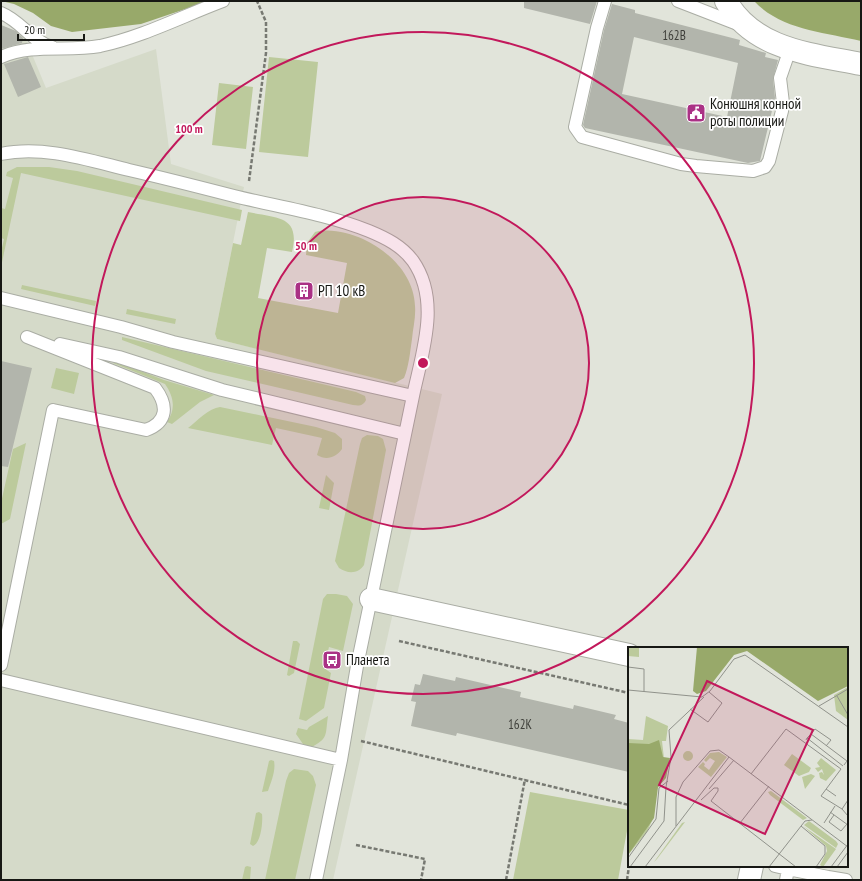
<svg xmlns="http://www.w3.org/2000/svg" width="862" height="881" font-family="'PT Sans Narrow',sans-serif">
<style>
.built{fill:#d5dac9}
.green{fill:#bcca9c}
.forest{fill:#98a96a}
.building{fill:#b2b5ac;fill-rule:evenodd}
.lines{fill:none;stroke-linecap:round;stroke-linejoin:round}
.service-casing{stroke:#aaada4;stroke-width:14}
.minor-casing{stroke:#aaada4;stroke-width:24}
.path{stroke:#777972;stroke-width:2.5;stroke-dasharray:4 2;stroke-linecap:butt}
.service{stroke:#fff;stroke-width:12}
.minor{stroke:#fff;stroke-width:22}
.ring{fill:none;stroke:#c2185b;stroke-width:2}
.labels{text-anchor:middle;stroke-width:3.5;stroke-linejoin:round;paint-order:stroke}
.number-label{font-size:13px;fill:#3e3f3a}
.poi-label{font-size:15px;fill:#171814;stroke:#fff;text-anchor:start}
.inset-road{fill:none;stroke:#90928b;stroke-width:1}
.view{fill:#c2185b;fill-opacity:0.15;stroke:#c2185b;stroke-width:2}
.inset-edge{fill:none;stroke:#171814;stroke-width:2}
.centre{fill:#c2185b;stroke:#fff;stroke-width:2}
.ring-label{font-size:12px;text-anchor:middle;font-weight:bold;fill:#c2185b;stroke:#fff;stroke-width:3.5;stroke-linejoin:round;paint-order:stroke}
</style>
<rect width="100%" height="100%" fill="#e1e4da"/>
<!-- built -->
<path class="built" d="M1,25L24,35L46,88L156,49L171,164L244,187L215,334L217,339L442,394L333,880H1Z"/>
<!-- green -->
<path class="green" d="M269,57L318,62L308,157L259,152Z
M219,83L253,87L246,149L212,145Z
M49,167L77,171L242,210L240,221L21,173L1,267V252L4,239L1,238V208L5,209L13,178L6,176L7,172L17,167Z
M248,212C276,218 301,215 292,252L267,248L258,298L338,313L347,263L306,255L307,243L315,232C330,228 349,233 363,239C389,251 414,275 415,306C416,317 413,328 412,339C410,352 409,366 404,378L395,383L217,339L215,334L233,243L241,245Z
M22,285L96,301L95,306L21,289Z
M127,309L176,319L175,324L126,314Z
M122,337L356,392L365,396L366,400C363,406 359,406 353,405L206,371L122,340Z
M115,361L164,380L214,395L200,402L172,424L167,422C176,409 174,397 165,384L113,363Z
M56,368L79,373L74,394L51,388Z
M220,407L316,427L335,433L342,439V449C336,457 327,461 317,455L322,438L276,428L272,445L188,428C197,421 209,408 220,407Z
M367,435L378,436L383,439L386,450L364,565C358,574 348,574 339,568L335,561L360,444L362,438Z
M26,443L10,519L1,524V503L13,449Z
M326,475L334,483L329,510L319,508Z
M327,594H336L347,596L353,604L343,651L329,647L324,668L331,673L324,708L306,721L299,719L323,599Z
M293,641H297L300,644L294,673L289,676L287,675Z
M328,716C325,736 329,738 310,748L303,744L296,734L298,728L307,730L309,727Z
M271,760L274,761C276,771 271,782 268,791L262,792L269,761Z
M294,769L308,771L313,776L316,785L295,880H265L286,781L289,773Z
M530,792L629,810V820L618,880H513Z
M259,812L262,814C263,822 261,843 253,846L250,844L256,813Z
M247,866L251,867L250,880H242L245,867Z"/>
<!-- forest -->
<path class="forest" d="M1,1H209L141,24L72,32L51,26L33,13L14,4Z
M754,1H861V41C824,32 781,30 754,1Z"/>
<!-- building -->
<path class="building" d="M524,1H597L590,24L524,8Z
M612,4L635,10V13L740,40L739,45L766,53L765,57L778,60L773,79L775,98L760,161L748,163L585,128L583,125L604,30ZM634,37L738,63L727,117L622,94Z
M1,25L16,31L23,38L22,43L1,49Z
M28,57L41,87L18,97L4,64Z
M1,361L32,368L8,467L1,466Z
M423,674L455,681L456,677L521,692L520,697L573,709L574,705L616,715L614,719L629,723V772L457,733L456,736L411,726L416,702L411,701L415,684L420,685Z"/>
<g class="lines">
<defs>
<path id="service" d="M605,1L597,28L575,127L582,137L681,164L696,166L753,171L765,167L769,161L782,111L783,103L780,78L790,49
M678,1L740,25
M1,13C21,21 31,41 52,47
M1,57C33,43 67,52 100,46C142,37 183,16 223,1
M1,154C43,145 88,160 129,170C164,178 199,187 234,196C279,207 326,214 369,231C386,238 402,246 413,261C441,301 422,353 413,396
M1,298L121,327L173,342L413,396L357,666L341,760L316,880
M60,344L119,357L222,390L405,434
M1,665L53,410L146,430C168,422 168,405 155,388L27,337
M1,680L341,760
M775,866L788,869L786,880
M788,869L828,877L827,880
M828,877L846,880"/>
<path id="minor" d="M726,1C754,50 811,54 861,64
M371,599L629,655
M749,880L752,866"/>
</defs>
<!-- service casing -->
<use href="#service" class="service-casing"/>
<!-- minor casing -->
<use href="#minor" class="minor-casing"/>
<!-- path -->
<path class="path" d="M249,181L266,53V22L257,1
M399,641L629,693
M361,741L629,805
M356,845L425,859L421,880
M506,880L525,779
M627,880L629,866"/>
<!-- service -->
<use href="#service" class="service"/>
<!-- minor -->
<use href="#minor" class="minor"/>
</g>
<!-- distance rings -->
<circle cx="423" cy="363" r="166" fill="#c2185b" fill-opacity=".12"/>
<g class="ring">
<circle cx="423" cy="363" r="166"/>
<circle cx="423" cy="363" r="331"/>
</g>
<!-- icons -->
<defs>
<symbol id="civic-square" viewBox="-11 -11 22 22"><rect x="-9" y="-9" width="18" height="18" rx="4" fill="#aa3185" stroke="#fff"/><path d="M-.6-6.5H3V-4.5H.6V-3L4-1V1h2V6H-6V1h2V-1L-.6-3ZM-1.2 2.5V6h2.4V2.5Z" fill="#fff"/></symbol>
<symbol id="building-square" viewBox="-11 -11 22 22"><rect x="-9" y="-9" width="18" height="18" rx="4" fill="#aa3185" stroke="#fff"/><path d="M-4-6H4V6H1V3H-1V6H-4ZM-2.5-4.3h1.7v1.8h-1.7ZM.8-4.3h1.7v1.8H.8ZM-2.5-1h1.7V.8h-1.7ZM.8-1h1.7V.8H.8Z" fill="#fff"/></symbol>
<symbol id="bus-square" viewBox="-11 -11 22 22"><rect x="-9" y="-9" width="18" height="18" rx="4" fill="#aa3185" stroke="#fff"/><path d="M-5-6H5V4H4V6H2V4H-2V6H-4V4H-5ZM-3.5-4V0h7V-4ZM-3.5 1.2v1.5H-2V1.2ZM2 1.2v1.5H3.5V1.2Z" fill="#fff"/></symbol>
</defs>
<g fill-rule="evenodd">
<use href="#civic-square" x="685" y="102" width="22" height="22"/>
<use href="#building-square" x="293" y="280" width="22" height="22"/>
<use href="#bus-square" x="321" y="649" width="22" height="22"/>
</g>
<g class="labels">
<!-- number labels -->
<g class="number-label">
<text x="674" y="40">162В</text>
<text x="520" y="729">162К</text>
</g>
<!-- poi labels -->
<g class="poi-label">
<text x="710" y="109">Конюшня конной<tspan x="710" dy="17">роты полиции</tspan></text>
<text x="318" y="296">РП 10 кВ</text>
<text x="346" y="665">Планета</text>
</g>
</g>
<!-- overview -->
<g transform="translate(628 647)">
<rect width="220" height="220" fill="#e1e4da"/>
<path d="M0,0H11V10L0,9ZM220,40V73L208,64L206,48ZM18,69L40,79L38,94H34L38,129L28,144L26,169L19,185L0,208V92L15,93ZM55 109a5 5 0 1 1 10 0a5 5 0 1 1-10 0ZM91,105L99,110L83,130L70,120L75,115L77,117L76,119L81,123L87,114L82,111L78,115L76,113L82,106ZM164,107L183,121L181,125L171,129L156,118ZM193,111L208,123L198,134L192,131L191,126L194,125L196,128L194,122L190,125L187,121L192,120L189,116ZM183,127L187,129L177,142L174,130ZM143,144L179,171L175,173L142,148L140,145ZM181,174L208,194L210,197L208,201L176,178ZM57,175L29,212L26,215L54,176ZM175,179L208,202L195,220L192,218L199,204L198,199Z" fill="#bcca9c"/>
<path d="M69,0H220V39L190,54L119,4L106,8L78,44L69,47L65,44ZM31,93L35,110L42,111L38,131L30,140L26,171L0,208V96L21,97Z" fill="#98a96a"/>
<path class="inset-road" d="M0,20L16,22V45M0,43L74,50L82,44L106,12L117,8L220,80M209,49L220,68M191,59L220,42M62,62L80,75L94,56L81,45M183,87L187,82L203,93L198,99M179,91L183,87L219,114L216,118M178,93L179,91L215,119M123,127L158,82L213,122L193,149L214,162M81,142L106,113M198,142L208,149M73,153L86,141H90V144L83,154L168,220M220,153L214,162L220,169M202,165L220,178M206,168L201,175L213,184L219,177M112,176L141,139M196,176L207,159M48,179V150L55,135L82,104L91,103L101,110M173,179L197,199V207L188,220M0,211L28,172L31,141L40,134M2,220L36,174L38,140L43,110L41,83L76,50M17,220L101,110L220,200M141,220L177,174L184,173M203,220L220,197M209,220L220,205"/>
<path class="view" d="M79,34L185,83L137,187L31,138Z"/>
<rect width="220" height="220" class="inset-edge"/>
</g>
<circle cx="423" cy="363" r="6" class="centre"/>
<g class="ring-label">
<text x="189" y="133">100 m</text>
<text x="306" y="250">50 m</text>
</g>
<!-- border -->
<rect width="862" height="881" fill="none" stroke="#171814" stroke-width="4"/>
<!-- scale -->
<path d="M18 34v6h66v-6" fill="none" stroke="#171814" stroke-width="2"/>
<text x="24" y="34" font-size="12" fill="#171814" stroke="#ffffff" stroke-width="3" paint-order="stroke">20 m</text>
</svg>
